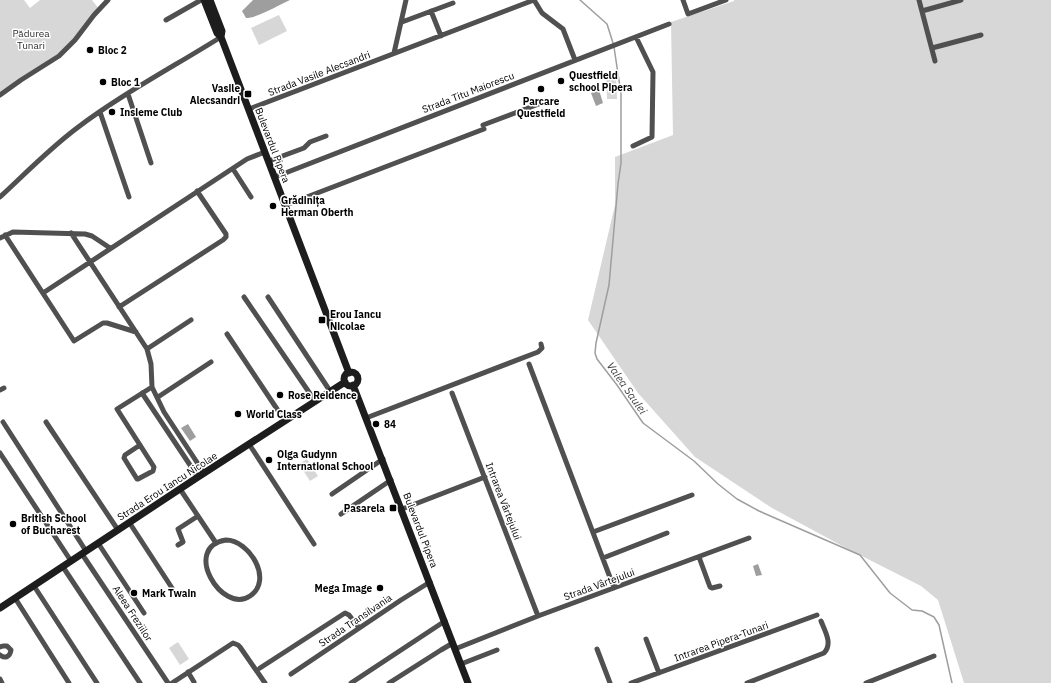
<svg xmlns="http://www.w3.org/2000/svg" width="1051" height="683" font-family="'IBM Plex Sans',sans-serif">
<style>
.green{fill:#d7d7d7}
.water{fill:#9e9e9e}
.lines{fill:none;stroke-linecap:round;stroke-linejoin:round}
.stream{stroke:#9e9e9e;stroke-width:1.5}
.street{stroke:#505050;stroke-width:5}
.secondary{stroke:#1d1d1d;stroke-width:7}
.poi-dot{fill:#000;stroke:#fff;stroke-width:1.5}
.labels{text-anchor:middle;stroke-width:3;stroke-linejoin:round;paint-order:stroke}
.park-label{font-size:10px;fill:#2e2e2e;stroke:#fff}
.poi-label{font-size:10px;font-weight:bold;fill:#000;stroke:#fff;text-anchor:start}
.street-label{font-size:10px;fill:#000;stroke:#fff}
.water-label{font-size:11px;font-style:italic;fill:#3f3f3f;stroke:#fff}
</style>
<rect width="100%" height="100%" fill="#fff"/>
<!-- green -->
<path class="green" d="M0,0H24L30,8L40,0H92L99,9L64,51L0,95Z
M734,0H1051V683H964L938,600L921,586L846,548L772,508L695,457L638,393L588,320L615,205V157L673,135L671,22L734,1Z
M279,15L287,31L259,45L251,28Z
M606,76H616L617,99H607Z
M307,459L318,476L310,481L299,464Z
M178,642L189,659L180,665L169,648Z"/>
<!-- water -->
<path class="water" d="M253,0H290C279,5 257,18 246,18L242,11Z
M599,90L603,103L596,106L591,93Z
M188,424L196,437L190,441L181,428Z
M758,564L762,575L756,576L753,566Z"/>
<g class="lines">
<!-- stream -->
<path class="stream" d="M580,0L607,24L613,43
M614,47L621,94V163L618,184L609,285L596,343L595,353L597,359L617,385L643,423L694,461L718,484L737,499L759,511L860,555L890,593L912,610L922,611L934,617L939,625L952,683"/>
<!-- street -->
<path class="street" d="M534,0L542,13L563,29L575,60
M683,0L688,14L726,0
M919,0L935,61
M431,11L441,36
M922,11L961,0
M166,20L201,0
M402,22L453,3
M932,48L981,35
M394,53L406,0
M128,94L151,163
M0,95L21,80L59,56L75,40L94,15L108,0
M249,109L534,0
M100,112L129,197
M483,125L544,102
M633,146L652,137L653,72L636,37
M269,161L304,148L310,142L326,136
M233,169L251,197
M275,177L669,24
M0,197C25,174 49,149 77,128C122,94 173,67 221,37
M286,205L484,129
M71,233L147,349L151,364L152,387L164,412L204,473
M5,235L74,341L103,323H107L136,332
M0,238L13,232L85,234L92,236L110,248
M43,293L247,159L265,152
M244,297L315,401
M268,297L330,391
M119,307L223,240L226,237V234L197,191
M227,334L285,421
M147,349L191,320
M529,364L614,588
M0,390L4,388
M142,393L198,477
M452,393L538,616
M158,397L211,362
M366,418L538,352L542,348L541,344
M3,422L86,551
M46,422L118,530
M249,444L314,544
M140,445L125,455L124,458L137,479H138L153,471L154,467L117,409L152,387
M0,453L71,561
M180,489L216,543
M332,494L383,459
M402,509L485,477
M341,514L391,480
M129,522L172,588
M593,532L692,495
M226,540C249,540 274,580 250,596C222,615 181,547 226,540Z
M98,543L144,613
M178,545L183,542L178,529L198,516
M82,554L168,683
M699,557L710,587L712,588L720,586
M603,558L667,533
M63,567L140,683
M34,586L97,683
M15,598L69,683
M646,639L659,673
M0,647L3,646H7L11,650C10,657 5,659 0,655
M455,649L538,616L749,538
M597,649L610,683
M461,664L497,650
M260,668L345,613L349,615L359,628
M188,672L194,682
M291,674L401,600L430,582
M0,679L2,683
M172,683L233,643L238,645L240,647L265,683
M351,683L445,621
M389,683L441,650L453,643
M631,683L817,615
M747,683L824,653C833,644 825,631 821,621
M866,683L934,656"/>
<!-- secondary -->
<path class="secondary" d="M204,0L217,33L221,37
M210,0L222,31L221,37L349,373
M344 379a7 7 0 1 1 14 0a7 7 0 1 1-14 0Z
M353,385L468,683
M0,608L198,477L345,382"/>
</g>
<!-- markers -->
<g class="poi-dot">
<circle cx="90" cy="50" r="4"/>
<circle cx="561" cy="81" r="4"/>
<circle cx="103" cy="82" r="4"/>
<circle cx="541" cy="89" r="4"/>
<rect x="244" y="90" width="8" height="8" rx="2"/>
<circle cx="112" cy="112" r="4"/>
<circle cx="273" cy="206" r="4"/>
<rect x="318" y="316" width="8" height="8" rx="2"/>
<circle cx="280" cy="395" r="4"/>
<circle cx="238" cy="414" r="4"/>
<circle cx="376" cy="424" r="4"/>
<circle cx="269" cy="460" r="4"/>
<rect x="389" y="504" width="8" height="8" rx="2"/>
<circle cx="13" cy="524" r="4"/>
<circle cx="380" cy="588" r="4"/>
<circle cx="134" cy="593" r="4"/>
</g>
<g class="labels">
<!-- park labels -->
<g class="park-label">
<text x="31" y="37">Pădurea<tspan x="31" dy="12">Tunari</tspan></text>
</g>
<!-- poi labels -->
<g class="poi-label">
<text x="98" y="54">Bloc 2</text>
<text x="569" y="79">Questfield<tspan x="569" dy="12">school Pipera</tspan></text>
<text x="111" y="86">Bloc 1</text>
<text x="240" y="92" text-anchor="end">Vasile<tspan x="240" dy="12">Alecsandri</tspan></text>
<text x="541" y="105" text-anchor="middle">Parcare<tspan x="541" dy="12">Questfield</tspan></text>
<text x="120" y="116">Insieme Club</text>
<text x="281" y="204">Grădinița<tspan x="281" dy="12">Herman Oberth</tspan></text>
<text x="330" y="318">Erou Iancu<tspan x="330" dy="12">Nicolae</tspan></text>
<text x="288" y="399">Rose Reidence</text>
<text x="246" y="418">World Class</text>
<text x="384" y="428">84</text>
<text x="277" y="458">Olga Gudynn<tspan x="277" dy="12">International School</tspan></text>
<text x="385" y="512" text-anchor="end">Pasarela</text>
<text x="21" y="522">British School<tspan x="21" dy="12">of Bucharest</tspan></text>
<text x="372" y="592" text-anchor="end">Mega Image</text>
<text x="142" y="597">Mark Twain</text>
</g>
<!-- street labels -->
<g class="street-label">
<text transform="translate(319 73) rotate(-21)" y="4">Strada Vasile Alecsandri</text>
<text transform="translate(468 92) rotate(-21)" y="4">Strada Titu Maiorescu</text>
<text transform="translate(273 145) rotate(69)" y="4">Bulevardul Pipera</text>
<text transform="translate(167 486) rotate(-33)" y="4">Strada Erou Iancu Nicolae</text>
<text transform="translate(504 501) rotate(69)" y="4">Intrarea Vârtejului</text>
<text transform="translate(421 530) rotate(69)" y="4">Bulevardul Pipera</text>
<text transform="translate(599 584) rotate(-20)" y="4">Strada Vârtejului</text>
<text transform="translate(133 613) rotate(57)" y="4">Aleea Freziilor</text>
<text transform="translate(355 620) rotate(-34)" y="4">Strada Transilvania</text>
<text transform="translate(721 641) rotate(-20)" y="4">Intrarea Pipera-Tunari</text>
</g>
<!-- water labels -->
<g class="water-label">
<text transform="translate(627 388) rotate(55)" y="4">Valea Saulei</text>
</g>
</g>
</svg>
